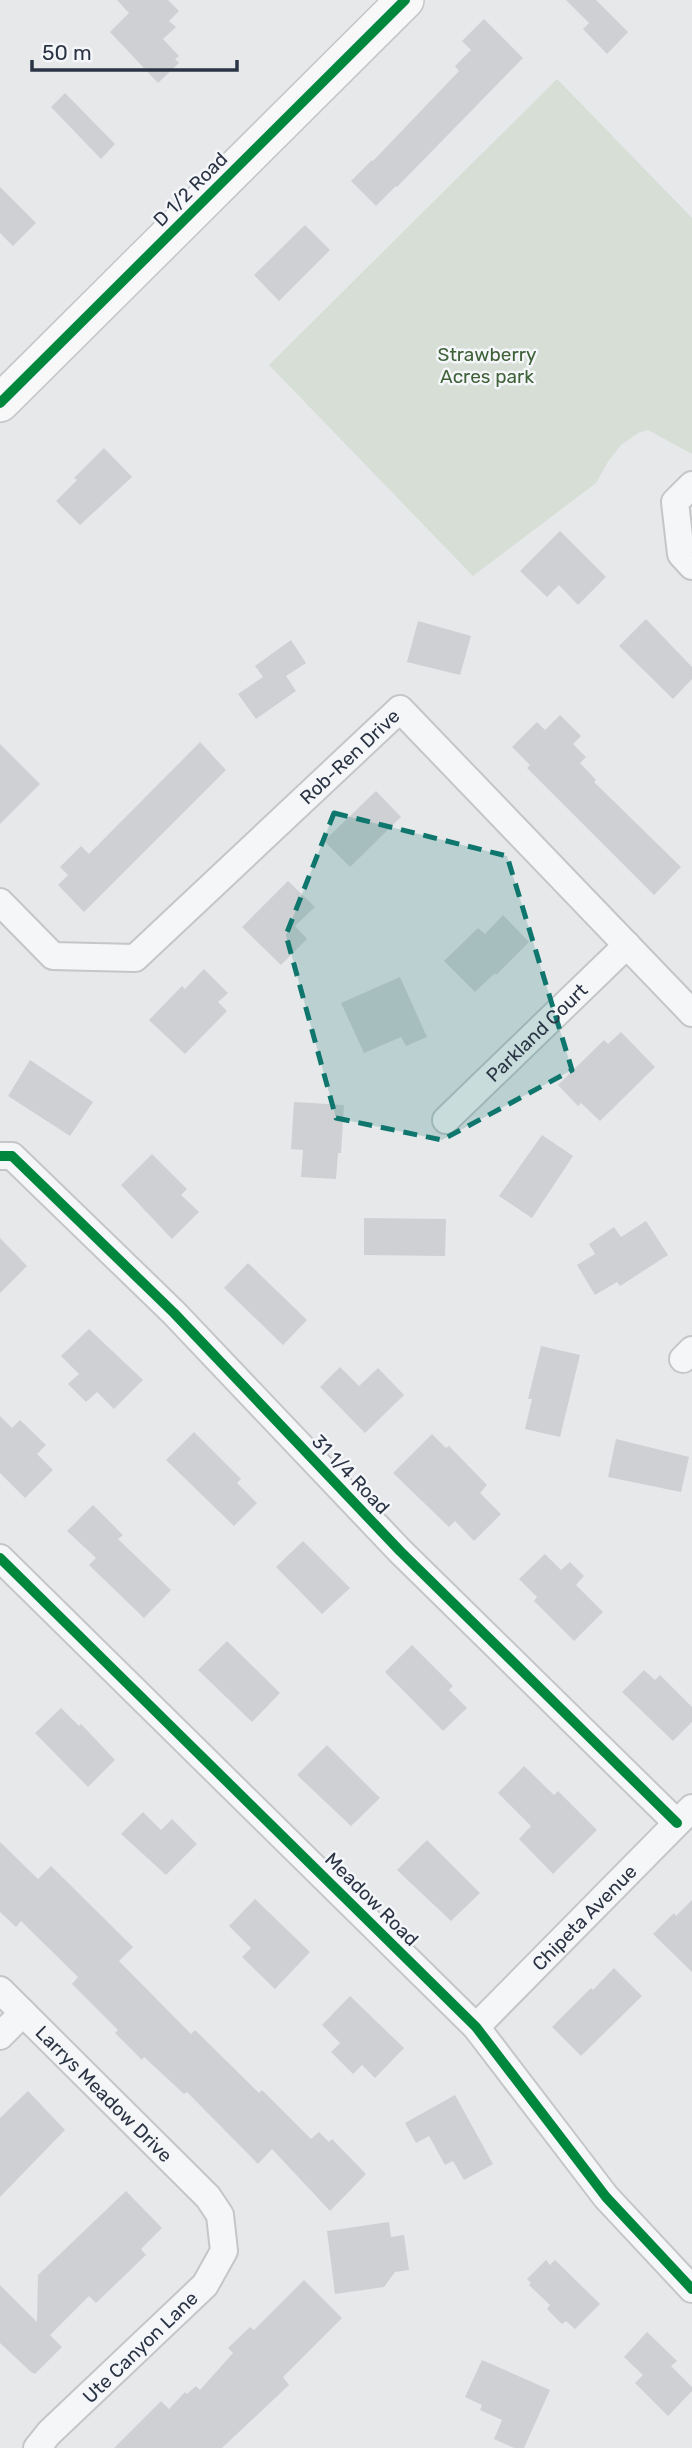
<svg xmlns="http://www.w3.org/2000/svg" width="692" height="2448" font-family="Rubik,sans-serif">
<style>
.green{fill:#d6ded6}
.building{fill:#ced0d3}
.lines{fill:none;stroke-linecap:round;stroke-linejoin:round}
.minor-casing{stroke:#c4c6c8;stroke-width:30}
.secondary-casing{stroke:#c4c6c8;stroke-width:40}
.minor{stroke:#f5f6f7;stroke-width:26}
.secondary{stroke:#f8f8f8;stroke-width:37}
.cycleway-casing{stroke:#f4f6f9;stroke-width:15}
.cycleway{stroke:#00873e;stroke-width:10}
.marked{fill:#0f766e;fill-opacity:0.2;stroke:#0f766e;stroke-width:5;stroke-dasharray:14 9;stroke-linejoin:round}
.labels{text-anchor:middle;stroke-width:5;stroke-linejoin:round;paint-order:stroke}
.street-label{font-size:19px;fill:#2b3445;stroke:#f4f6f9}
.park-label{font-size:19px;fill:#3f6138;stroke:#f4f6f9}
</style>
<rect width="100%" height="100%" fill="#e6e8ea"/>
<!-- green -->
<path class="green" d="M557,79L692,218V454L648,430L638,433L621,445L609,460L596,483L473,576L269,365Z"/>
<!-- building -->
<path class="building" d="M117,0H168L179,11L169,21L176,27L163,39L179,56L175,59L179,63L158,83L110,32L129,13Z
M566,0H596L628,32L607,54L583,29L589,23Z
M484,19L523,58L397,187L396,186L376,206L351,181L372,160L373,161L459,71L455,66L471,50L462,41Z
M65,93L115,144L101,159L51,107Z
M0,187L36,223L13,246L0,233Z
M305,225L330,250L279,301L254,275Z
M104,448L132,477L80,525L56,501L77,480L74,478Z
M560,531L606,577L578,605L559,585L547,597L520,571Z
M646,619L692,667V679L673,699L619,646Z
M418,621L471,636L460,675L407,662Z
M291,640L306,663L286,676L296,691L256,719L238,694L263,677L255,666Z
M560,715L581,736L573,744L586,757L580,763L596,780L594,782L681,867L654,895L527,768L530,765L512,747L537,722L545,730Z
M200,742L226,770L84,912L58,885L68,875L60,867L81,846L89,854Z
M0,744L40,784L0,824Z
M376,791L401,817L350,867L324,841Z
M288,881L315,907L295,926L307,939L281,965L242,927Z
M503,915L529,942L496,975L495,973L475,992L444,961L478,928L485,934Z
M204,969L228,993L218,1002L227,1011L185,1054L149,1020L182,986L185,989Z
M400,977L427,1037L406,1046L401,1037L364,1053L341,1003Z
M621,1032L655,1067L600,1121L581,1103L578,1106L558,1085L604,1040L608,1044Z
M30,1060L93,1102L70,1136L8,1096Z
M294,1102L344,1105L341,1153H338L336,1179L301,1177L303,1150L291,1149Z
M542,1135L573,1156L532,1218L499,1196Z
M152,1154L187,1189L181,1195L199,1212L172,1239L121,1185Z
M364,1218L446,1219L445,1256L364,1255Z
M646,1221L668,1255L620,1286L617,1282L595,1295L577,1265L595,1254L589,1244L614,1227L621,1237Z
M0,1238L27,1266L0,1293Z
M248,1263L307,1320L283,1345L224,1288Z
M89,1329L143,1380L114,1409L97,1392L86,1402L68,1384L79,1374L61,1356Z
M541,1346L580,1355L560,1437L525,1429L532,1399H528Z
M340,1367L359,1386L378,1368L404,1395L365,1433L320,1387Z
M0,1416L12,1428L20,1420L46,1445L37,1454L53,1470L25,1498L0,1473Z
M194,1432L241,1479L237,1483L257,1503L234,1526L166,1460Z
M432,1434L446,1448L449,1446L487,1485L480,1493L501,1514L474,1541L455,1521L449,1527L393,1473Z
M616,1439L689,1457L681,1492L608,1477Z
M93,1505L123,1535L118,1539L171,1590L144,1618L89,1565L96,1558L67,1531Z
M303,1541L350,1588L322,1614L276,1567Z
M545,1554L561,1570L570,1562L584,1576L576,1585L603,1612L574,1641L534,1601L537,1597L519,1579Z
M227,1641L280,1693L252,1722L198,1670Z
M412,1645L453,1686L449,1690L467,1708L443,1731L385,1672Z
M644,1670L655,1680L660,1675L692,1707V1722L673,1741L622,1692Z
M61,1708L79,1726L81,1724L115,1760L88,1787L35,1733Z
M327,1745L380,1798L351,1826L297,1775Z
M524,1766L554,1795L558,1791L597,1830L553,1874L519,1839L531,1826L498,1793Z
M143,1812L161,1830L172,1819L197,1844L166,1875L121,1834Z
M427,1840L480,1893L451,1921L397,1870Z
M0,1842L38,1879L51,1866L133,1947L119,1961L191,2034L195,2030L259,2093L262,2090L311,2139L319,2132L329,2142L332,2139L366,2174L330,2211L272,2149L258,2164L187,2092L184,2094L144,2057L142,2060L115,2033L118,2030L72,1984L78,1977L21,1921L16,1927L0,1912Z
M255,1899L310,1952L275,1989L242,1957L251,1948L229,1926Z
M692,1900V1972L653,1934L674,1913L676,1916Z
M614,1968L642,1996L581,2056L552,2027L591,1988L593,1990Z
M350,1996L404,2048L375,2078L362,2065L353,2074L331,2052L340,2043L322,2025Z
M28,2091L65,2130L0,2197V2118Z
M455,2095L493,2164L464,2180L453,2161L445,2165L429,2136L416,2143L405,2123Z
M126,2191L162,2228L141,2249L146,2255L96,2303L89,2296L50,2335L62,2347L35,2374L31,2372L0,2343V2285L37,2322L38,2275Z
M389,2222L391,2237L404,2235L409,2270L395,2272L384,2287L335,2294L327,2231Z
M546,2260L550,2265L555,2260L600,2304L575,2329L566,2321L562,2324L547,2309L550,2305L529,2285L531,2283L527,2279Z
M304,2280L342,2318L283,2377L289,2385L222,2448H114L161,2401L169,2409L185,2392L187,2394L196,2386L200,2390L233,2353L228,2348L250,2327L254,2330Z
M647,2332L677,2361L671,2366L692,2387V2391L668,2416L635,2383L643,2375L624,2357Z
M482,2360L550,2390L524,2448H514L494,2439L502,2420L480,2410L482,2405L465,2397Z"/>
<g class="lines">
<defs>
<g id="minor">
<path d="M692,485L675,502L681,554L692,566"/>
<path id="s1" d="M0,902L53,956L135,958L400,709L692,1013"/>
<path id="s2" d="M446,1120L627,945"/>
<path d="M0,1156H12L174,1313L400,1551L677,1823"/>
<path d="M683,1359L692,1350"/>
<path d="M0,1558L476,2027L606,2197L692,2289"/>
<path id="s3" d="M0,1990L208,2197L220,2215L224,2251L205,2285L49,2433L37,2448"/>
<path id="s4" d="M476,2027L692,1808"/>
<path d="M0,2036L23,2013"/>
</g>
<path id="secondary" d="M0,403L405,0"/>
</defs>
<!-- minor casing -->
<use href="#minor" class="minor-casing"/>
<!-- secondary casing -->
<use href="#secondary" class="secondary-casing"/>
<!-- minor -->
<use href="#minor" class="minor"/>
<!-- secondary -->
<use href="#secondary" class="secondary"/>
<defs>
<path id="cycleway" d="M0,403L405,0
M0,1156H12L174,1313L400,1551L677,1823
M0,1558L476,2027L606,2197L692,2289"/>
</defs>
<!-- cycleway casing -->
<use href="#cycleway" class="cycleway-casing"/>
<!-- cycleway -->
<use href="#cycleway" class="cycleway"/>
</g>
<!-- marked area -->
<path class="marked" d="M334,813L507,856L572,1070L442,1140L336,1118L286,935Z"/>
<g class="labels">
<!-- street labels -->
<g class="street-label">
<text transform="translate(190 189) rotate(-45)" y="7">D 1/2 Road</text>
<text dy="7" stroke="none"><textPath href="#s1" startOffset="452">Rob-Ren Drive</textPath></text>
<text dy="7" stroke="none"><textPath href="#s2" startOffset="126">Parkland Court</textPath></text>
<text transform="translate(351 1474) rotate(46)" y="7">31 1/4 Road</text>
<text transform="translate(372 1899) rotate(45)" y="7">Meadow Road</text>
<text dy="7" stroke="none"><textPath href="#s4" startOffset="154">Chipeta Avenue</textPath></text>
<text dy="7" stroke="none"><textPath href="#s3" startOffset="147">Larrys Meadow Drive</textPath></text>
<text transform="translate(140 2347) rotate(-44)" y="7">Ute Canyon Lane</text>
</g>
<!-- park labels -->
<g class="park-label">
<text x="487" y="361">Strawberry<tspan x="487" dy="22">Acres park</tspan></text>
</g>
</g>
<!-- scale -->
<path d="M32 60v10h205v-10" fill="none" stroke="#2b3445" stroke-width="3.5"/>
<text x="42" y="60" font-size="21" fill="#2b3445" stroke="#f4f6f9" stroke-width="5" paint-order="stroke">50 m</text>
</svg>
